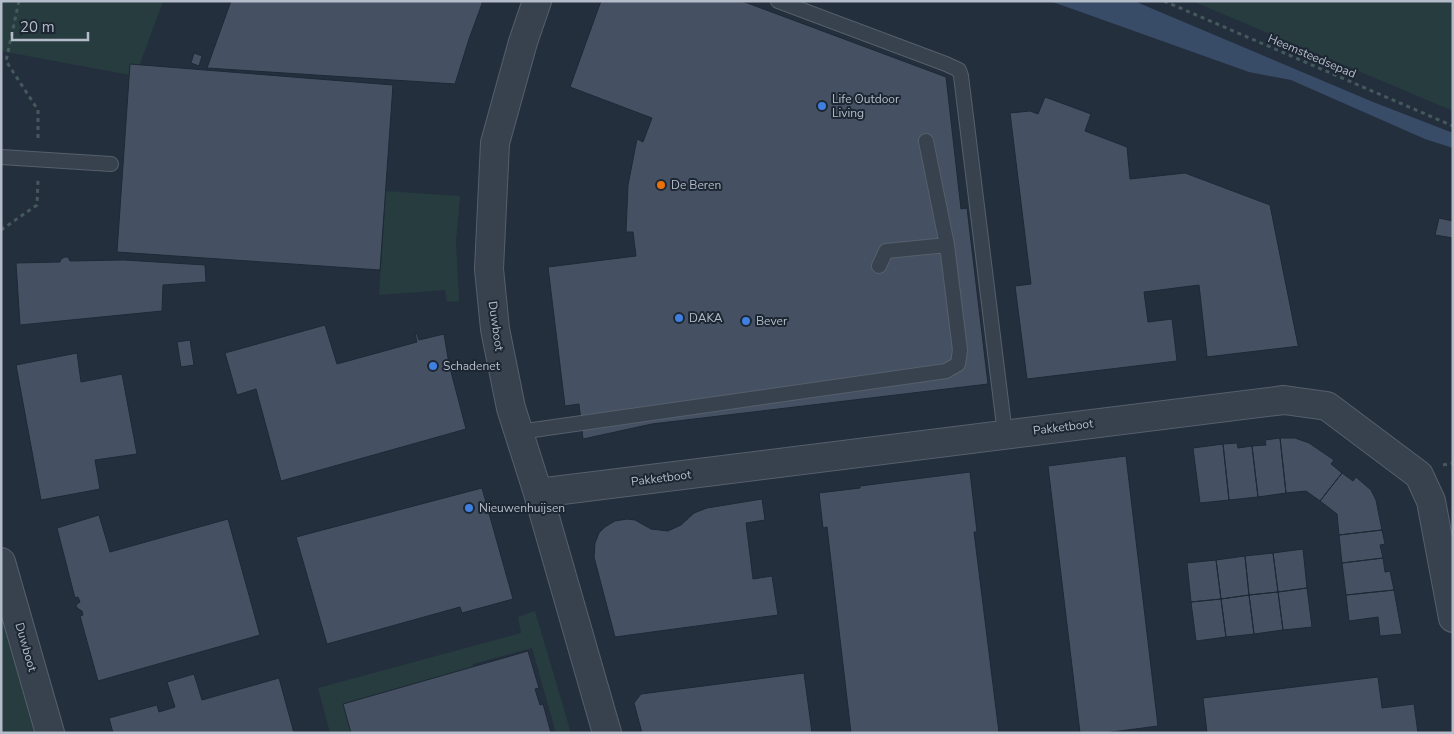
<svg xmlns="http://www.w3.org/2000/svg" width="1454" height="734" font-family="'Nunito Sans',sans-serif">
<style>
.green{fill:#263c3f}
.water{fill:#394c67}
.building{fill:#455162;stroke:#1f2835}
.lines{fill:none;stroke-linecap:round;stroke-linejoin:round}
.lane-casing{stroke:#565f6c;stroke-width:16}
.street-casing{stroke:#565f6c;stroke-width:30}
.path{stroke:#44595c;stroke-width:3;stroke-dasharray:4 4;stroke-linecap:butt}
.lane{stroke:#38414e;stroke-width:14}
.street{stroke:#38414e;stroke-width:28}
.shop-dot{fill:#3f7fe0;stroke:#1d2633;stroke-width:2}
.food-dot{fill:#e8710a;stroke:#1d2633;stroke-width:2}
.labels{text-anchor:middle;stroke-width:4;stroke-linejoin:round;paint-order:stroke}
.street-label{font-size:12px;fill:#b4bcc9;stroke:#1d2633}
.poi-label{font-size:12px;fill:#b4bcc9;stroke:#1d2633;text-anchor:start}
</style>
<rect width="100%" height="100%" fill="#242f3e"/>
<!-- green -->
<path class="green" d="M1,1H163L140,64H130V75L1,51Z
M1192,1H1453V111Z
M386,191L460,196L456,242L459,301L447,302L445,290L379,295Z
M1,592L40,733H1Z
M535,611L571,733H556L532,648L473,664V667L344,704L351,733H330L318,688L521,633L518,617Z"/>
<!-- water -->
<path class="water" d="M1050,1H1134L1373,102L1453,133V148L1425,139L1291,80L1249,72Z"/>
<!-- building -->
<path class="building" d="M231,1H483L469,39L455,84L207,68Z
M601,1H742L946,77L961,209L967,208L988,384L652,424L583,439L579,404L565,406L548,267L636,256L633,232H626L628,185L637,139L643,142L652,118L570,87Z
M194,53L202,56L199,66L191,63Z
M130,64L393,85L380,270L117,252Z
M1045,97L1091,114L1085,131L1127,147L1130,179L1185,173L1270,205L1298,345L1300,346L1206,357L1207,356L1199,285L1144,292L1148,322L1172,319L1177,361L1027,379L1015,286L1031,284L1010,113L1030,111L1038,114Z
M1439,218L1453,221V238L1435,235Z
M65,257H68L70,261L124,260L205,265L206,282L163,285L162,311L20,325L16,263L60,262L61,259Z
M325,325L337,364L417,342L415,333L417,334L419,340L444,334L449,364L466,429L281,481L256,389L237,395L225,353Z
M190,340L194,365L181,367L177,342Z
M77,353L81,382L122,374L137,454L95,460L100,489L41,500L16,365Z
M1280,438H1295L1309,443L1334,460L1331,464L1342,473L1320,501L1306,491L1286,493Z
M1280,438L1286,493L1258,497L1252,446L1266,445L1265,440Z
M1237,443L1238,448L1252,446L1258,497L1229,500L1223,444Z
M1223,444L1229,500L1200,503L1193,448Z
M1126,456L1158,726L1104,733H1080L1048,466Z
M970,472L977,532H974L999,733H851L827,527L823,528L819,493L860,488V486Z
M1342,473L1353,481L1356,477L1371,490L1376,500L1382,530L1339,535L1337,514L1320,501Z
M482,488L513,599L462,613L460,607L327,644L296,537Z
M762,499L765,520L746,523L753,579L772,576L778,615L615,637L594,557L595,543L599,533L605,527L615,521L627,519L635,520L651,529L668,531L681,525L694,513L707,508Z
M99,515L110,552L228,519L260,635L98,681L80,616L83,615L82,611L77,608L76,605L80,602L78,597L75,598L57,528Z
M1382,530L1385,544L1380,545L1383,558L1342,563L1339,535Z
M1303,549L1307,588L1278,592L1273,553Z
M1273,553L1278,592L1249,595L1245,556Z
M1245,556L1249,595L1221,599L1216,560Z
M1383,558L1385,572L1390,571L1394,590L1346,595L1342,563Z
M1216,560L1221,599L1191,602L1187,563Z
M1307,588L1312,627L1283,630L1278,592Z
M1394,590L1402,634L1380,636L1378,617L1349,621L1346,595Z
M1278,592L1283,630L1254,634L1249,595Z
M1249,595L1254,634L1226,637L1221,599Z
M1221,599L1226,637L1196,641L1191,602Z
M528,651L539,688L535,689L540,705L543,704L551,733H351L343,704Z
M804,673L812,733H642L634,703L641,694Z
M194,674L202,700L279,678L294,733H113L109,718L157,705L159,712L175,707L167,682Z
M1378,677L1382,708L1414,704L1418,733H1207L1203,698Z"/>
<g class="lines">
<defs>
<path id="lane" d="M778,1L946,64L959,70L961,76L1005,434
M1,157L111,164
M879,266L886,251L947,245
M519,432L946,371L958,364L960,350L947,245L926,141"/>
<path id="street" d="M537,1L523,42L495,143L489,269L495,329L511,408L538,493L607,733
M538,493L1284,400L1327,406L1419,475L1431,501L1453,618
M1,562L50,733"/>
</defs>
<!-- lane casing -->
<use href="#lane" class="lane-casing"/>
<!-- street casing -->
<use href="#street" class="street-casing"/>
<!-- path -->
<path class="path" d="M19,1L6,61L38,110V140
M1164,1L1453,126
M1,230L37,205L38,179
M1443,465L1453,463"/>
<!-- lane -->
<use href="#lane" class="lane"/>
<!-- street -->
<use href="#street" class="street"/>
</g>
<!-- markers -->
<g class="shop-dot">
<circle cx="822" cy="106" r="5"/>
<circle cx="679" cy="318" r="5"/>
<circle cx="746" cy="321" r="5"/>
<circle cx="433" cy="366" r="5"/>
<circle cx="469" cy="508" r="5"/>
</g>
<circle class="food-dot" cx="661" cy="185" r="5"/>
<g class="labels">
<!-- street labels -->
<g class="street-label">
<text transform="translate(1312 56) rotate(23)" y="4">Heemsteedsepad</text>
<text transform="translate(496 326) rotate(82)" y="4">Duwboot</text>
<text transform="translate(1063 427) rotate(-7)" y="4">Pakketboot</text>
<text transform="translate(661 478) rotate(-7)" y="4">Pakketboot</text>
<text transform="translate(26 647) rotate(74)" y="4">Duwboot</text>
</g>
<!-- poi labels -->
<g class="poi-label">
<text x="832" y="103">Life Outdoor<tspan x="832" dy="14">Living</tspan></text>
<text x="671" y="189">De Beren</text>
<text x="689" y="322">DAKA</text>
<text x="756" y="325">Bever</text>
<text x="443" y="370">Schadenet</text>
<text x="479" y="512">Nieuwenhuijsen</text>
</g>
</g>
<!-- border -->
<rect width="1454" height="734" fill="none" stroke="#b4bcc9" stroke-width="5"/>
<!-- scale -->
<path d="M12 32v8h76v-8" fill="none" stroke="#b4bcc9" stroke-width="2.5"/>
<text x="20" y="32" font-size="15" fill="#b4bcc9" stroke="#1d2633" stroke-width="4" paint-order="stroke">20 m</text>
</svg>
